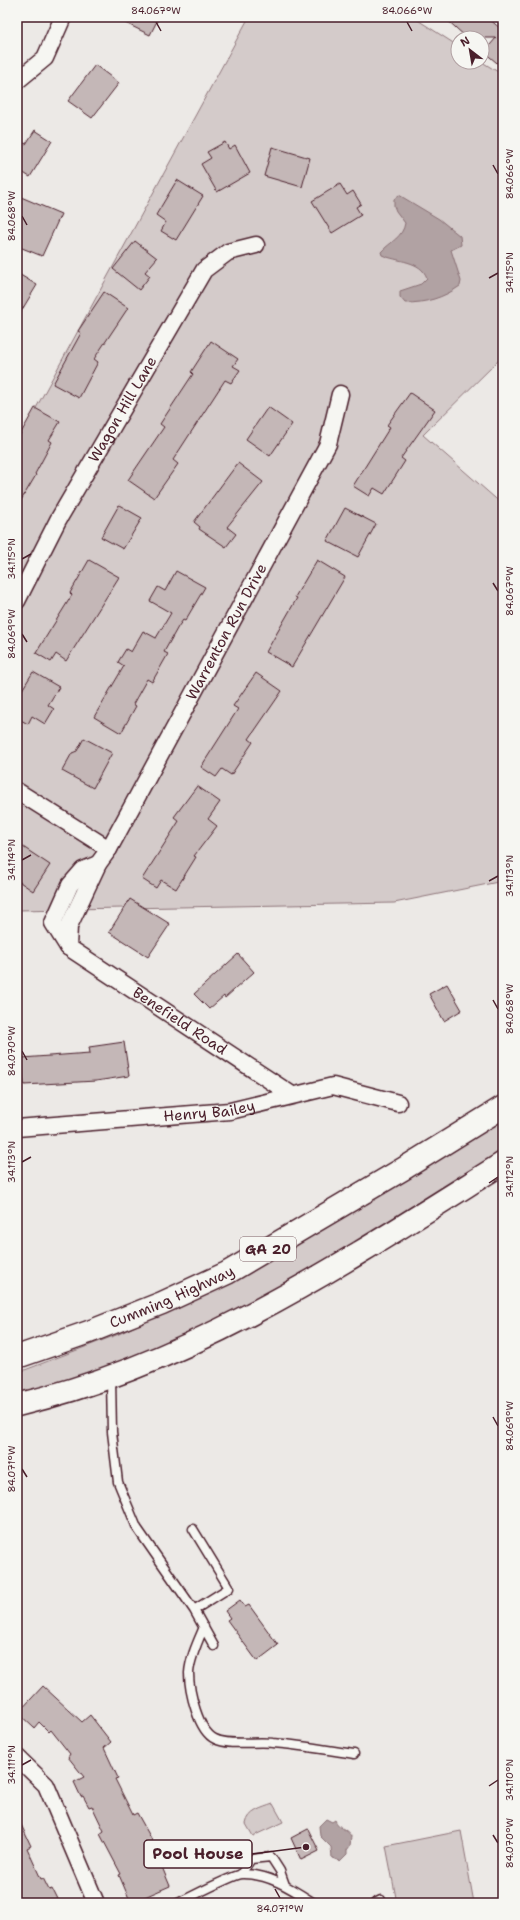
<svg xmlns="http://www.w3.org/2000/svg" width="520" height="1920" font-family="'Shantell Sans',sans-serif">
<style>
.green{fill:#d4cbca;stroke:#8f757a}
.water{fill:#b1a2a3;stroke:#886e73}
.building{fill:#c4b7b7;stroke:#4a1f2b}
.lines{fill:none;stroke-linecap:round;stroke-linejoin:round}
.service-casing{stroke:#4a1f2b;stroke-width:11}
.minor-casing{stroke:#4a1f2b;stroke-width:19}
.trunk-casing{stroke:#4a1f2b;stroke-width:25}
.service{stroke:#f6f6f2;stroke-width:8}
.minor{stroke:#f6f6f2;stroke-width:16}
.trunk{stroke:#f6f6f2;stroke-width:22}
.ticks{fill:none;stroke:#4a1f2b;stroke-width:1.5}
.labels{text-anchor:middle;stroke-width:3;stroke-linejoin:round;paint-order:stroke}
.shield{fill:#f6f6f2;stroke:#7e6067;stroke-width:1}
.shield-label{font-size:14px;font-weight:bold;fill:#4a1f2b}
.street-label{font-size:15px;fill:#4a1f2b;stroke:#f6f6f2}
.leader{fill:none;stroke:#4a1f2b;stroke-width:1.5}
.callout-dot{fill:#4a1f2b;stroke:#f6f6f2;stroke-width:1.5}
.callout{fill:#f6f6f2;stroke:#4a1f2b;stroke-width:1.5}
.callout-label{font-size:16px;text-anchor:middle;font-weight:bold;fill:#4a1f2b}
.neatline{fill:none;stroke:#4a1f2b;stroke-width:1.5}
.ticks-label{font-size:10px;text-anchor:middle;fill:#4a1f2b}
</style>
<rect width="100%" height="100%" fill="#ece9e6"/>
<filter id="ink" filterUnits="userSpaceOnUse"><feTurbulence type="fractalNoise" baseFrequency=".025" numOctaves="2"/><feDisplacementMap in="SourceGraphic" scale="8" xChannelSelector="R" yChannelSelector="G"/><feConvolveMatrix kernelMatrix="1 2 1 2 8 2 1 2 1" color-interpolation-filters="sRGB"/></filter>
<g filter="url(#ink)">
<!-- green -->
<path class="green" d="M249,17H413L458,46V62H482L503,75V356L423,435L503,505V881L394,903L17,910V443Z
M503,1117V1151C389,1222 276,1299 152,1351C108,1369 62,1382 17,1396V1373L119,1334L245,1273Z
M273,1804L283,1822L253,1836L246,1824C248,1811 262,1808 273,1804Z
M461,1831L474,1903H397L386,1846Z"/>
<!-- water -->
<path class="water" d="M399,195L439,219L460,236L461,245L451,250L461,281L460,286C443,298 426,303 405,303L400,297V291L421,284L427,278C421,260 397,262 382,255L381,252C390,242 403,237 405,223L396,211L394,206V199Z
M326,1819L332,1822L335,1820C338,1828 347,1829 351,1836L350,1846L347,1850V1854L340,1861L332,1858L331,1847L320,1836L319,1826Z"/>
<!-- building -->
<path class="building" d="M113,17H159L150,35Z
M444,17H487L502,30L503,29V68L484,52L496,38H467Z
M95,65L119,83L92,118L68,101Z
M35,130L52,141L30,177L17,169V150L22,142L26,144Z
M225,142L229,149L235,145L250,173L217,192L201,164L211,158L207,152Z
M272,147L310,158L302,187L264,176Z
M177,180L203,196L176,240L161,231L166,222L156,215Z
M340,184L347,195L353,191L361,204L356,207L361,215L332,233L312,201Z
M21,197L61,214L42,256L17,246V206Z
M135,241L157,258L145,272L150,276L139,290L113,269Z
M17,273L37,285L17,318Z
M104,292L128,308L94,359L98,362L79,398L53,384L81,333L78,331Z
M211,341L238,359L233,366L240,370L231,383L225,380L173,460L178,464L154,498L128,480L164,427L160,424L193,374L191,372Z
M410,393L435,410L401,458L405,461L384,494L374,488L369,496L353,486L390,427L387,425Z
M268,407L292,424L270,456L246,439Z
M35,408L60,422L49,440L52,442L35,474L36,475L17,507V440Z
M238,463L263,482L227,527L236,534L226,547L199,529L200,527L194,522Z
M119,505L142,518L123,549L101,537Z
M345,508L376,524L358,557L327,541Z
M89,560L119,577L66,661L56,654L51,662L36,653L72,595L70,593Z
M317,560L345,577L292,667L266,652L297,598L295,597Z
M176,571L205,587L185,621L183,620L178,627L164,652L168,654L152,682L147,679L133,704L136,706L121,733L94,717L124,666L118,662L126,649L131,652L143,631L156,638L171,613L150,601L158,587L165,591Z
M33,672L59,687L48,705L54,709L45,724L32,716L28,724L17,718V698Z
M256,673L282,691L249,739L253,742L231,775L222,769L216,777L201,767L238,709L233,706Z
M84,738L112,753L93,788L62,771L72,753L77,751Z
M197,786L220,802L208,819L217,826L194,856L196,857L176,889L161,880L156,888L142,879L179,821L174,817Z
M17,843L50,865L33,891L17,880Z
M130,899L170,924L148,957L109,932Z
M238,954L254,972L225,998L224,996L209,1009L194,994Z
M447,984L462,1010L444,1021L429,994Z
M124,1042L129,1076L96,1081L24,1085L22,1058L90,1053L89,1047Z
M240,1600L245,1607L249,1605L278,1645L257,1661L227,1620L230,1618L225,1611Z
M43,1686L82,1722L90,1715L111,1742L104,1748L118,1778L115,1779L133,1815L137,1813L152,1840L151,1841L170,1886L131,1903L119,1875L121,1874L100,1834L104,1831L92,1806L89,1807L83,1796L81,1797L74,1782L84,1777L68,1757L70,1754L51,1730L49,1732L39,1722L34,1728L18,1713Z
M17,1816L31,1846L27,1848L41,1879L43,1878L49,1890L52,1889L59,1903H17Z
M308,1829L319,1851L301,1860L291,1838Z"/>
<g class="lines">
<defs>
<path id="service" d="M111,1378L112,1432L118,1482L137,1528L194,1610L214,1646
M193,1529L229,1588L194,1610
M204,1627C198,1641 190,1658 189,1673C189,1691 198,1731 215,1739C229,1746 256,1741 273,1743C300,1745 327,1750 354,1754
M241,1874L251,1859L271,1857L280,1871L285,1885
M178,1903C189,1898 234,1874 243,1874C270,1874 292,1889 314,1903
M375,1903L381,1900"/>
<g id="minor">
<path d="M17,81L45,58L63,17"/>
<path id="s1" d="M17,601L58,520L204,270L228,252L256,245"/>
<path d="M17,791L109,849"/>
<path id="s2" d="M98,864L83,870L70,885L53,923L68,947L292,1095"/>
<path id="s3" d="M68,947L69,926L98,864L109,849L328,444L340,394"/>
<path id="s4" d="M17,1128L230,1111L333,1086L398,1103"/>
<path d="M17,1757L46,1785L96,1903"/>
</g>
<g id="trunk">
<path id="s5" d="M17,1357L89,1332L162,1303L227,1273L403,1169L503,1107"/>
<path d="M17,1405C195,1363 350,1259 503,1163"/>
</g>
</defs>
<!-- service casing -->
<use href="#service" class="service-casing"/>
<!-- minor casing -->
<use href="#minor" class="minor-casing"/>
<!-- trunk casing -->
<use href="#trunk" class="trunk-casing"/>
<!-- service -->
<use href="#service" class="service"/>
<!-- minor -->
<use href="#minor" class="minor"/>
<!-- trunk -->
<use href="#trunk" class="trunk"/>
</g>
</g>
<!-- ticks -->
<path class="ticks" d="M156,22L161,31M407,22L412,31M493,165L498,174M22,216L27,225M489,278L498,273M22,559L31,554M493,583L498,591M22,634L27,642M22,860L31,855M489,881L498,876M493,1000L498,1009M22,1051L27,1060M22,1162L31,1157M489,1183L498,1177M493,1417L498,1426M22,1469L27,1477M22,1765L31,1760M489,1786L498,1780M493,1835L498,1843M275,1889L280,1898"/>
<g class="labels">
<!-- shield labels -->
<rect class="shield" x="240" y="1237" width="56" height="24" rx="3"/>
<g class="shield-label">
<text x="268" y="1254">GA 20</text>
</g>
<!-- street labels -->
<g class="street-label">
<text dy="5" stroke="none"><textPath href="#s1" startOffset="219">Wagon Hill Lane</textPath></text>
<text dy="5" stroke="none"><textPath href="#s3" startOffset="355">Warrenton Run Drive</textPath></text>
<text dy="5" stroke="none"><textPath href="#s2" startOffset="240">Benefield Road</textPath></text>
<text dy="5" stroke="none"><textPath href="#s4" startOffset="193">Henry Bailey</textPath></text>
<text dy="5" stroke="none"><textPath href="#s5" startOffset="166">Cumming Highway</textPath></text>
</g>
</g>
<!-- callouts -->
<path class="leader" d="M306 1847L252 1854"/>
<circle class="callout-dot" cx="306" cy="1847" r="4"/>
<rect class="callout" x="144" y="1840" width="108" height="28" rx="4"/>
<g class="callout-label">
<text x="198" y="1859">Pool House</text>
</g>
<!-- margin -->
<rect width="520" height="1920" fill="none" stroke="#f6f6f2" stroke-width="44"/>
<!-- north arrow -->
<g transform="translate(470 50) rotate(329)"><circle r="19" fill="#f6f6f2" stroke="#b1a0a2"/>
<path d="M0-3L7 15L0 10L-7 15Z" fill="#4a1f2b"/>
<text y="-6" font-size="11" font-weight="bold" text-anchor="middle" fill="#4a1f2b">N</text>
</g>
<rect x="22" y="22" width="476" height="1876" class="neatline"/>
<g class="ticks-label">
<text x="156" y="14">84.067°W</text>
<text x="407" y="14">84.066°W</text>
<text transform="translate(509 174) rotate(-90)" y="4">84.066°W</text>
<text transform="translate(11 216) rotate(-90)" y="4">84.068°W</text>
<text transform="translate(509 273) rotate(-90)" y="4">34.115°N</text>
<text transform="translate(11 559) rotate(-90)" y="4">34.115°N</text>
<text transform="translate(509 591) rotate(-90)" y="4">84.067°W</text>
<text transform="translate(11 634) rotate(-90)" y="4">84.069°W</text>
<text transform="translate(11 860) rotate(-90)" y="4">34.114°N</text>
<text transform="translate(509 876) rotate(-90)" y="4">34.113°N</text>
<text transform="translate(509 1009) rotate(-90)" y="4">84.068°W</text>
<text transform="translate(11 1051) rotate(-90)" y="4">84.070°W</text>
<text transform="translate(11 1162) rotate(-90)" y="4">34.113°N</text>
<text transform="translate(509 1177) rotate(-90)" y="4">34.112°N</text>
<text transform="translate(509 1426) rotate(-90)" y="4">84.069°W</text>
<text transform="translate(11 1469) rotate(-90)" y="4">84.071°W</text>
<text transform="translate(11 1765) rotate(-90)" y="4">34.111°N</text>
<text transform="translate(509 1780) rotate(-90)" y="4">34.110°N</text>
<text transform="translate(509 1843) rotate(-90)" y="4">84.070°W</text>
<text x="280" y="1912">84.071°W</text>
</g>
</svg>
